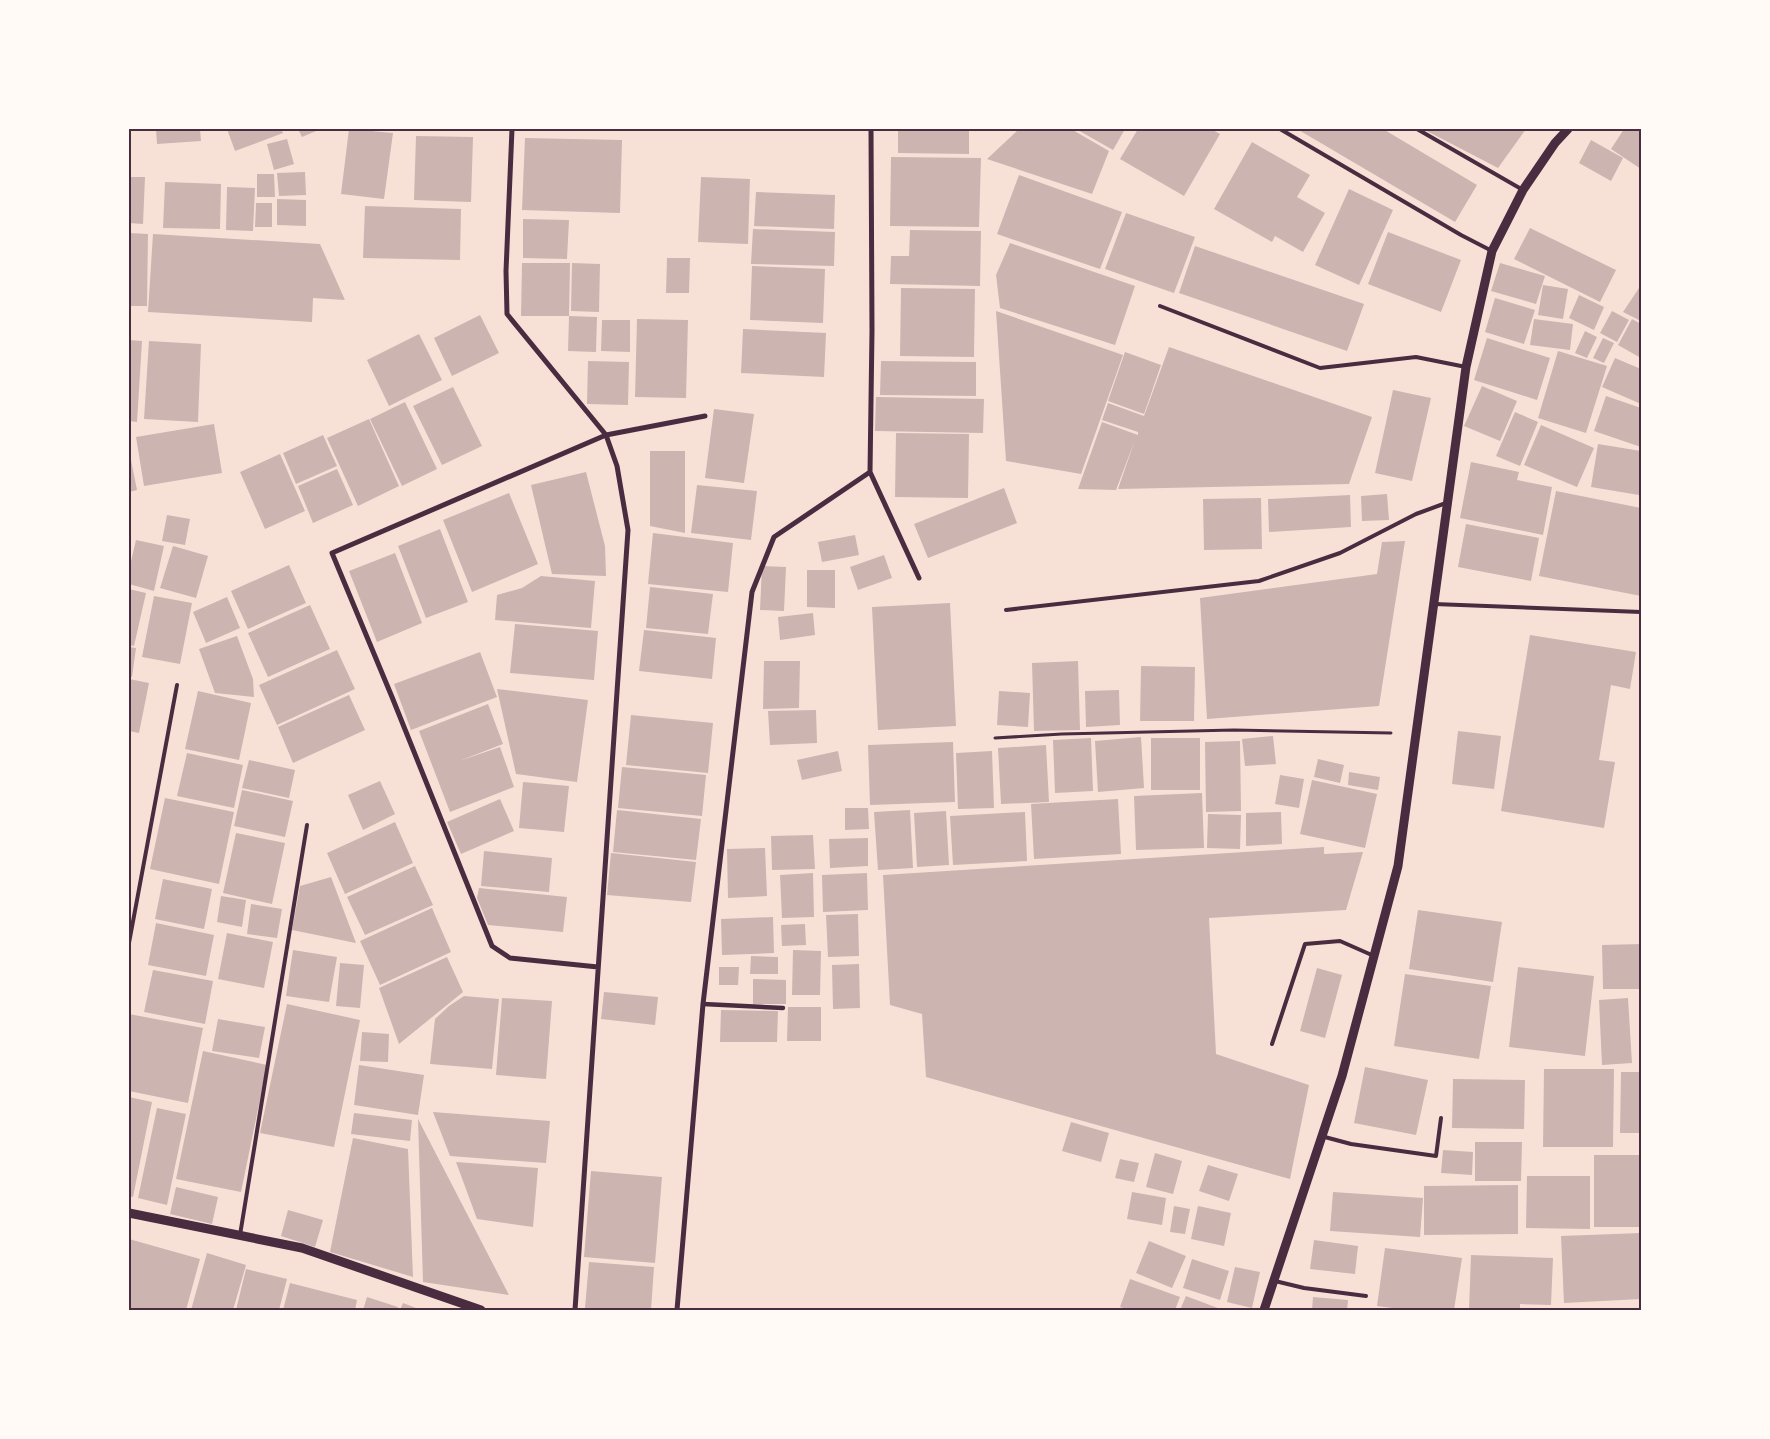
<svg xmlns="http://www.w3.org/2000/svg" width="1770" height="1439" font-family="Poppins,sans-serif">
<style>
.building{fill:#ccb4b1}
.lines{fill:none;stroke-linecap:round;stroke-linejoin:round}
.path{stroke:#4a2c40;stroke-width:3}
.service{stroke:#4a2c40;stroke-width:4}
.pedestrian{stroke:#4a2c40;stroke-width:4.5}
.minor{stroke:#4a2c40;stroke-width:5}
.tertiary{stroke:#4a2c40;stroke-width:9}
.neatline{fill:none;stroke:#4a2c40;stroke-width:2}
</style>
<rect width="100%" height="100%" fill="#f7e1d7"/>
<!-- building -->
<path class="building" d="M156,129H200L201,141L157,144Z
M227,129H281L283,133L235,151Z
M298,129H321L302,137Z
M349,129L393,133L384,199L341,194Z
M898,129H969V154L898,153Z
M1019,129H1071L1109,151L1092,194L987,159Z
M1076,129H1125L1113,150Z
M1138,129H1211L1220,134L1184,196L1120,159Z
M1297,129H1383L1477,185L1455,222Z
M1423,129H1526L1498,168Z
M1624,129H1641V169L1611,149Z
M416,136L473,137L471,202L414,200Z
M525,138L622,140L620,213L522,210Z
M287,139L294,164L274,170L267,144Z
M1591,140L1623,158L1611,181L1579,163Z
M1252,142L1310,175L1297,197L1325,213L1303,252L1275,236L1272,242L1214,209Z
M891,157L981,158L979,227L890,226Z
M305,172L306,195L279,196L277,173Z
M257,174H274L275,197H257Z
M1019,175L1122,212L1100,269L997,234Z
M129,177H145L143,224L129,223Z
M701,177L750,179L748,244L698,242Z
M165,182L221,184L220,229L163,228Z
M227,187L255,188L253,231L226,230Z
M1349,189L1393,210L1359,285L1315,265Z
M756,192L835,195L834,229L754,226Z
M277,199L306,200V226L277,225Z
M256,203H272V227H255Z
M365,206L461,209L460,260L363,258Z
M1126,213L1195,237L1174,293L1105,269Z
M523,219L569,220L567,259L523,258Z
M1530,228L1616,270L1600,302L1514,259Z
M753,229L835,232L834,266L751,264Z
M910,230L981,231L980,286L890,284L891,256H909Z
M1388,232L1461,260L1441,312L1368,284Z
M129,233L148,234L147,306H129Z
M153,234L320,244L345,300L313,298L312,322L148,312Z
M1010,243L1135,286L1115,345L1000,308L996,275Z
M1195,246L1364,304L1347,351L1179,293Z
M667,258H690L689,293H666Z
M522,263H570L569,316H521Z
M572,263L600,264L599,312L571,311Z
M1500,263L1545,276L1536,304L1491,291Z
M752,266L825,269L823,323L750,320Z
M1543,285L1568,289L1563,319L1538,315Z
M1641,285V321L1623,312Z
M901,288L975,289L974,357L900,356Z
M1579,295L1604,307L1594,330L1569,318Z
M1495,298L1535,310L1524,344L1485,332Z
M996,311L1123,355L1081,474L1006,461Z
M1612,311L1629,320L1617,342L1600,333Z
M480,315L499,353L452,376L434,338Z
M569,316L597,317L596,352L568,351Z
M637,319L688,320L686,398L635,397Z
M1534,319L1573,324L1570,350L1530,345Z
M1632,319L1641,324V358L1618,345Z
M602,320H630V352L601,351Z
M743,329L826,333L824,377L741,373Z
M1585,331L1597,337L1587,358L1575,353Z
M419,334L442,380L389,406L367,360Z
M1487,338L1550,358L1537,400L1474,380Z
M1603,338L1614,343L1604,363L1593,358Z
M129,340L142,341L137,422L129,421Z
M149,341L201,344L198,422L144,419Z
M1169,347L1372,417L1349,484L1118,489L1135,440L1116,490L1078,489L1102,422L1138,435V432L1102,420L1108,403L1144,416Z
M1558,351L1607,366L1586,433L1538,418Z
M1125,352L1161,365L1144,414L1108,401Z
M1615,358L1641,369V404L1602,387Z
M588,361L629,362L628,405L587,404Z
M881,361L976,362V396L880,395Z
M1482,386L1517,401L1500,441L1464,426Z
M453,387L482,446L442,465L413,406Z
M1393,390L1431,398L1412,481L1375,473Z
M1606,396L1641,408V447L1594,431Z
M876,397L984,399L983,433L875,431Z
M405,402L437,469L402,486L370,419Z
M714,409L754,414L744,483L705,478Z
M1515,412L1538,422L1520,466L1496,456Z
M369,419L399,486L358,506L327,438Z
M214,424L222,473L144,486L136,437Z
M1541,425L1594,448L1577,487L1524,465Z
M896,433L969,434L968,498L895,497Z
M323,435L337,466L296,484L283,453Z
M1598,444L1641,451V484L1639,495L1591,487Z
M129,450L137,490L129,492Z
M650,451H685V533L650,526Z
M280,454L305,511L265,529L240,472Z
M1471,462L1519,472L1517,480L1552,487L1543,535L1460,518Z
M337,469L353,505L313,523L298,486Z
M586,472L605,546L606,576L552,574L531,485Z
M697,485L757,491L751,540L691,533Z
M1004,488L1017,523L928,558L914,524Z
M1556,491L1641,508V596L1539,576Z
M509,493L538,564L472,592L443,520Z
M1387,494L1389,520L1362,521L1361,496Z
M1350,495L1351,527L1269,532L1268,499Z
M1261,498L1262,549L1204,550L1203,499Z
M167,515L190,519L185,545L162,541Z
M1466,524L1539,538L1531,581L1458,567Z
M440,529L468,602L426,618L398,546Z
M653,533L733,543L728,592L648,584Z
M855,535L859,555L822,562L818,542Z
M136,540L164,546L154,591L129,584V570Z
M1405,541L1379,706L1207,719L1200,598L1377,574L1382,542Z
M173,546L208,556L196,598L160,588Z
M395,553L422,623L377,642L349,571Z
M884,555L892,578L858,590L850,567Z
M289,565L306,603L248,629L231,591Z
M762,566L786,567L784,611L760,610Z
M807,570H835V608L807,607Z
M541,576L595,581L591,628L495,620L497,595L522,588Z
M650,587L713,594L708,634L646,628Z
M129,589L146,593L134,646L129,645Z
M154,596L192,603L180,664L142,657Z
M227,597L240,628L206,643L193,612Z
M950,603L956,726L878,730L872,607Z
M310,605L330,649L268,677L248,633Z
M813,613L815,635L780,640L778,617Z
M515,624L598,631L594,680L510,673Z
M644,630L716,638L712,679L639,671Z
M1530,635L1636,652L1630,689L1611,685L1599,760L1615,762L1604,828L1501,811Z
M237,636L253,679L254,697L215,693L199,649Z
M129,647L136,648L132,677L129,676Z
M337,650L355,689L277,725L259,685Z
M480,652L497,697L411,730L394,684Z
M764,661H800L799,708L763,709Z
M1078,661L1080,730L1034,731L1032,663Z
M1141,666L1195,667L1194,721H1140Z
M129,679L149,683L139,733L129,731Z
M497,689L588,700L577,782L516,774Z
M1119,690L1120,725L1086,727L1085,691Z
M198,691L251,703L239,760L185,749Z
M999,691L1030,693L1028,727L997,725Z
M349,695L365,730L293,763L278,727Z
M488,704L503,744L459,761L500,747L514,787L450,812L419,731Z
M816,710L817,743L770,745L768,711Z
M631,715L713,723L708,773L626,765Z
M1458,731L1501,736L1494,789L1452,784Z
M1273,736L1276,764L1245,766L1242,739Z
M1141,737L1144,788L1098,792L1095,741Z
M1091,738L1093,791L1055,793L1053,740Z
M1151,738H1200V790H1151Z
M1240,741L1241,811L1206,812L1205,742Z
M953,742L955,802L870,805L868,745Z
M1046,745L1049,802L1001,804L998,748Z
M838,751L842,771L802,780L797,760Z
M992,751L994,808L958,809L956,753Z
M187,753L243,765L234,808L177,796Z
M1318,759L1344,765L1340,783L1314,777Z
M249,760L295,770L289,798L242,788Z
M622,767L706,775L702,816L618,808Z
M1349,772L1380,777L1378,790L1348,785Z
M1280,775L1304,779L1299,808L1275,804Z
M1312,780L1377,794L1365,848L1300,834Z
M380,781L395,814L363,830L348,795Z
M523,782L569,786L564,832L519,828Z
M242,790L293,801L285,837L234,826Z
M1202,793L1204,848L1136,850L1134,796Z
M165,798L234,812L219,884L150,869Z
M500,799L514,831L461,854L447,822Z
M1118,799L1121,854L1034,859L1031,804Z
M845,808H868L869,829L845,830Z
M617,810L701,819L696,860L613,852Z
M910,810L913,868L878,870L874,812Z
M946,811L949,865L917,867L914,813Z
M1025,812L1027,861L953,865L950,816Z
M1281,812L1282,844L1246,846V813Z
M1208,814L1241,815L1240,849L1207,848Z
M395,822L413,863L345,894L327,853Z
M236,833L285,843L272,904L223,893Z
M813,835L815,869L772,870L771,836Z
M868,838V866L830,868L829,839Z
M1324,847V854L1363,852L1346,910L1209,918L1216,1054L1309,1085L1290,1179L926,1077L922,1014L890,1005L883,875Z
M765,848L767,896L728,898L727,849Z
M484,851L552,858L549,892L481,886Z
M611,853L696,862L691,902L607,895Z
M415,866L433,905L365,935L347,897Z
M813,873L814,917L782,918L780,875Z
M867,873L868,910L823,912L822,875Z
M331,877L356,943L292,930L300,886Z
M163,879L212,889L204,929L155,919Z
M479,888L567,897L563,932L488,925L477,898Z
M221,896L246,900L242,927L217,922Z
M251,904L282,909L277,938L247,934Z
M432,908L451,952L380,985L360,941Z
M1418,910L1502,922L1493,982L1409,969Z
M858,914L859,956L828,957L826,915Z
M773,917L774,953L722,955L721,919Z
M156,923L214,935L206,976L148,965Z
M805,924L806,945L782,946L781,925Z
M227,933L273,942L264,988L218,979Z
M1641,944V989H1603L1602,945Z
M293,950L337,957L329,1002L286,996Z
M793,950L821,951L820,995H792Z
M751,956L778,957V974H750Z
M447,957L463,992L399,1044L379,988Z
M340,963L364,965L360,1008L336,1006Z
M859,964L860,1008L833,1009L832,965Z
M719,967H739L738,985H719Z
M1518,967L1594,976L1585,1056L1509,1047Z
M1317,968L1342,975L1325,1038L1300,1031Z
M153,970L213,981L205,1024L144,1012Z
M1405,974L1491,986L1479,1059L1394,1046Z
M753,979L786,980V1004H753Z
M604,992L658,997L655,1025L601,1019Z
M464,996L499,999L492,1069L430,1064L435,1019L449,1006Z
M502,998L552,1001L546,1079L496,1075Z
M1628,998L1632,1063L1602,1065L1599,1000Z
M287,1004L360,1020L334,1147L260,1133Z
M788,1007H821V1041H787Z
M721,1010L778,1011L777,1042H720Z
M129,1014L203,1028L188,1103L129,1091Z
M218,1019L265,1027L259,1058L212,1051Z
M362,1032L389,1034L388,1062L360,1061Z
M203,1051L267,1065L241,1192L176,1179Z
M359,1065L424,1075L418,1115L354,1105Z
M1365,1067L1428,1080L1416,1135L1354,1123Z
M1544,1069H1614L1613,1147H1543Z
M1621,1072H1641V1133H1620Z
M1453,1079L1525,1080L1524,1129L1452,1128Z
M129,1097L152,1102L133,1197L129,1196Z
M157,1108L186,1114L167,1205L138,1198Z
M433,1112L550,1121L546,1163L450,1156Z
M354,1113L412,1120L410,1141L351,1134Z
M418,1119L509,1295L423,1282Z
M1071,1122L1109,1133L1101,1162L1062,1151Z
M353,1138L408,1149L413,1277L330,1252Z
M1475,1142H1522L1521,1181H1475Z
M1443,1150L1473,1152L1472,1175L1441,1173Z
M1155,1153L1182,1161L1173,1194L1146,1187Z
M1594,1155H1641V1227H1594Z
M1120,1159L1139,1163L1134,1182L1115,1178Z
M456,1162L538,1168L533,1227L477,1219Z
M1208,1165L1238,1174L1229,1201L1199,1191Z
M591,1171L662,1177L655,1263L584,1257Z
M1527,1176H1590V1229L1526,1228Z
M1518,1185V1234L1424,1235V1186Z
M176,1187L218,1197L212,1224L170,1214Z
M1132,1192L1166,1198L1162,1225L1127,1219Z
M1333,1192L1423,1198L1420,1237L1330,1231Z
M1174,1206L1190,1209L1185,1234L1170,1232Z
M1198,1206L1231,1213L1224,1246L1191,1239Z
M288,1210L323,1220L315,1247L281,1236Z
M1641,1233V1299L1564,1303L1561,1236Z
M129,1239L200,1259L186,1310H129Z
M1314,1240L1358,1246L1355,1274L1310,1269Z
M1149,1241L1186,1256L1172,1288L1136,1273Z
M1385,1248L1462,1258L1454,1310H1408L1377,1306Z
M207,1253L246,1265L233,1310H191Z
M1471,1255L1553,1258L1551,1305L1520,1304V1310H1469Z
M1192,1259L1229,1271L1220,1300L1183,1288Z
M589,1262L654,1267L651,1310L585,1308Z
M1235,1267L1260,1272L1252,1308L1227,1302Z
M246,1269L287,1279L279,1310H236Z
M1130,1279L1180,1297L1175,1310H1129L1120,1307Z
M290,1283L357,1300L355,1310H283Z
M1186,1296L1223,1310H1180Z
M367,1297L398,1307L397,1310H363Z
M1313,1297L1348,1300L1347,1310H1312Z
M403,1303L421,1310H400Z"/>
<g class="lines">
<!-- path -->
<path class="path" d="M995,738L1062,734L1234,730L1391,733"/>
<!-- service -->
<path class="service" d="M1280,129L1461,235L1492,251
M1417,129L1523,190
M1160,306L1320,368L1416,357L1466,367
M1434,604L1641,612
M1006,610L1259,581L1340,553L1416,514L1446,503
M129,943L177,685
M1272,1044L1305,944L1340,941L1374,956
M1321,1136L1351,1144L1436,1156L1441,1118
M240,1235L307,825
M1275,1281L1304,1288L1366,1296"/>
<!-- pedestrian -->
<path class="pedestrian" d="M703,1004L783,1008"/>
<!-- minor -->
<path class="minor" d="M512,129L506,271L507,314L606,435L617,466L628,530L575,1310
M871,129L872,331L870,472L919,578
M598,967L510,958L492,946L392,697L332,553L606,435L705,416
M677,1310L703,1004L752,592L774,537L870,472"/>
<!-- tertiary -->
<path class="tertiary" d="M129,1213L302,1248L481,1310
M1264,1310L1342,1076L1398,866L1466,367L1492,251L1523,190L1555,143L1568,129"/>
</g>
<!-- border -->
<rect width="1770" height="1439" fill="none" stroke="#fffaf5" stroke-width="260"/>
<rect x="130" y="130" width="1510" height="1179" class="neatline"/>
</svg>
